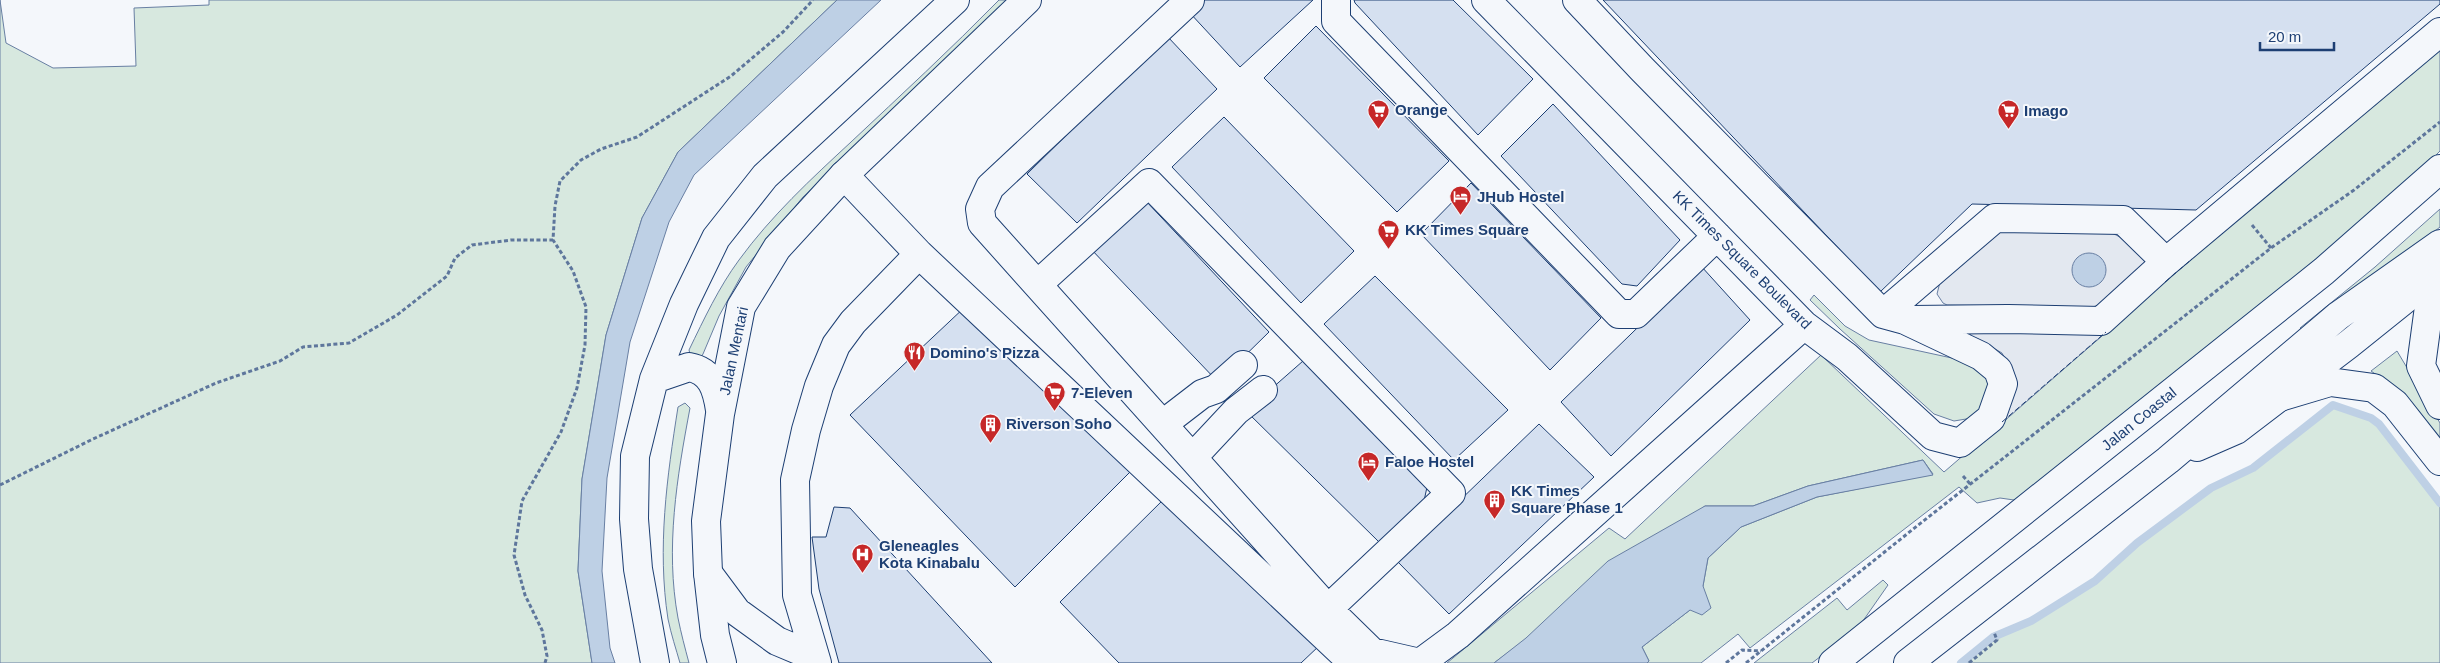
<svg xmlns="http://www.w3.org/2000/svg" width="2440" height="663" font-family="Arial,sans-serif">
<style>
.green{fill:#d7e8df;stroke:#687fa3}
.parking{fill:#e3e8f0;stroke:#687fa3}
.water{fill:#bed0e5;stroke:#687fa3}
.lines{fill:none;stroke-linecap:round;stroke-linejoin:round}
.stream{stroke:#bed0e5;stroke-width:8}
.building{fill:#d5e0f0;stroke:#1d3f73}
.minor-casing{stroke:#1d3f73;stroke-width:30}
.major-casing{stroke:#1d3f73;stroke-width:30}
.highway-casing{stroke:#1d3f73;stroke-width:30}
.path{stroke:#5e769c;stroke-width:3;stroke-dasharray:4 2.5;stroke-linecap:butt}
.minor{stroke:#f4f7fb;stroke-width:28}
.major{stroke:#f4f7fb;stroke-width:28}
.highway{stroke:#f4f7fb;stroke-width:28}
.fence{stroke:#1d3f73;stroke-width:1;stroke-dasharray:6 2.5;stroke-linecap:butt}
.labels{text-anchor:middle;stroke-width:4;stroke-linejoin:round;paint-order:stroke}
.poi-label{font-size:15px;font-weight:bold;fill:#1d3f73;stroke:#f4f7fb;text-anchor:start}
.street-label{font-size:15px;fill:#1d3f73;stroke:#f4f7fb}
</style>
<rect width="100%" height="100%" fill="#f4f7fb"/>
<!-- green -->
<path class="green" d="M0,0L6,43L53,68L136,66L134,8L209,5V0H837L678,152L642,218L606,335L582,479L578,571L592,663H0Z
M999,0H1013L966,47L803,197L746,267L719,316L703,354L701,357L690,354L689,350C704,319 719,287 739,260C771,216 811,179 851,142C901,95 951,49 999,0Z
M2440,45V151L2398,193L2021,501L2000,498L1977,503L1959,487L1750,648L1738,634L1701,663H1647L1649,661L1642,647L1690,610L1703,586L1708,558L1741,527L1817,497L1933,474L1923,460L1808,486L1753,506H1705L1494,663H1447L1609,528L1625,539L1821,355L1944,472Z
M2440,209V227L2306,334L2300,328L2375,267Z
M1814,295L1845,326L1869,340L1961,360L1992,377L1990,399L1972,418L1954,421L1934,414L1840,329L1810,300Z
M2397,351L2440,423V447L2384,380L2371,371Z
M685,403L690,408C677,477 665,548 678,618C681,633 685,648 689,663H680C676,649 671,634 668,619C657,548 667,477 678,407Z
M2333,405L2371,418L2379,424L2440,503V663H1961L1993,637L2031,621L2095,581L2137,543L2211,488L2253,468Z
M1883,580L1888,585L1858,628L1812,663H1754L1837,598L1847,610Z"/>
<!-- parking -->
<path class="parking" d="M2003,231L2112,233L2124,239L2144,259L2145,264L2100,305L2092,307L1947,305L1943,303L1937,294L1940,282L1991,234Z
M1951,329L2104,334L2002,423L2008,365L2002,353L1978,339Z"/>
<!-- water -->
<path class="water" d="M837,0H881L694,175L669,222L630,342L607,478L602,571L610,648L615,663H592L578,571L582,479L606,335L642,218L678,152Z
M2072 270a17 17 0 1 1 34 0a17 17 0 1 1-34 0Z
M1923,460L1933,475L1817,497L1741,527L1708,558L1703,586L1711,608L1702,615L1690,610L1642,647L1649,661L1647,663H1494L1526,638L1608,561L1705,506H1753L1808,486Z"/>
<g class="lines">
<!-- stream -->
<path class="stream" d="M1961,663L1993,637L2031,621L2095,581L2137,543L2211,488L2253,468L2333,405L2371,418L2379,424L2440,503"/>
</g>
<!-- building -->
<path class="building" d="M1201,0H1313L1240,67L1189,12Z
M1354,0H1453L1533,79L1478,135L1355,3Z
M1603,0H2440V4L2196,210L1972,204L1880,292Z
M1316,26L1449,161L1397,212L1264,78Z
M1167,36L1217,89L1077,223L1027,174Z
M1553,104L1680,240L1637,286L1622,284L1501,156Z
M1224,117L1354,251L1301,303L1172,167Z
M1471,183L1601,318L1550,370L1421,234Z
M1146,201L1269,332L1218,382L1089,247Z
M1701,266L1750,320L1611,456L1561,402Z
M1375,276L1508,410L1454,460L1324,324Z
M966,306L1132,470L1015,587L850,415Z
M1303,361L1427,487L1424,501L1379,542L1246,411Z
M1539,424L1594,477L1449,614L1397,561Z
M1167,496L1320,645L1301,663H1119L1060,602Z
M834,507L850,508L992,663H839L819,589L812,537H826Z"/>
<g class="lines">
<defs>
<path id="minor" d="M1190,0L990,187L980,209L982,223L1328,609L1372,652L1420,663
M1336,0V21L1619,314H1636L1717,236
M1486,0L1804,325L1847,357L1933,436L1960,443L1991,418L2003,384L1998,370L1981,356L1905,320L1883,314L1642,69L1577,0
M844,175L919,254
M2433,277L2421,366L2440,405
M1038,284L1149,183L1451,493L1328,609
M1883,314L1995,218L2123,220L2166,262
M1911,320L2008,319L2101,321L2166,262L2440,32
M2280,397L2330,382L2374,388L2395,404L2440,461
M1163,424L1202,394L1216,389L1243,365
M1193,457L1236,411L1263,390
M708,573L737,612L777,641L815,657
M817,663L797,595L795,480L806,430L819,386L836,345L853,322L919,254L1353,663
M1420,663L1458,635L1804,325"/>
<path id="major" d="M654,379L689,367C712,371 717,390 720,410
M655,663L638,569L634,519L635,456L654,379L684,304L716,238L765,176L955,0
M722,663L715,635L708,573L706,521L720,414L741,307L777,248L844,175L1027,0"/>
<path id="highway" d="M2197,447L2236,430L2349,344L2440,271
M1833,663L2324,271L2440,169
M1908,663L2168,460L2338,316L2440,244"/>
</defs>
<!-- minor casing -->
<use href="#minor" class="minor-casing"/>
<!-- major casing -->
<use href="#major" class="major-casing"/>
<!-- highway casing -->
<use href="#highway" class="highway-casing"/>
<!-- path -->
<path class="path" d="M2252,225L2271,248
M1963,476L1971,485
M0,485L93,439L216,383L280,361L303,347L349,343L397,315L447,276L455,258L472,245L511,240H553
M545,663L547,656L542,630L525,595L514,555L522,501L561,432L577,388L585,345L586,307L573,271L553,240L555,206L560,181L581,160L601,149L637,137L731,76L783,32L813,0
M1726,663L1742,650L1761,651
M1746,663L1917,526L2271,248L2354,190L2440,122
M1969,663L1997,640L1994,632"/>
<!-- minor -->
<use href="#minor" class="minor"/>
<!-- major -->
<use href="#major" class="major"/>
<!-- highway -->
<use href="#highway" class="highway"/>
<!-- fence -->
<path class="fence" d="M2165,282L2192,259
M2002,422L2106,332"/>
</g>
<!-- icons -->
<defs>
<symbol id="supermarket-pin" viewBox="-11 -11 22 30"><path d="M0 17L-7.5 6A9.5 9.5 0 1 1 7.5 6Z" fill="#c62828" stroke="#f4f7fb"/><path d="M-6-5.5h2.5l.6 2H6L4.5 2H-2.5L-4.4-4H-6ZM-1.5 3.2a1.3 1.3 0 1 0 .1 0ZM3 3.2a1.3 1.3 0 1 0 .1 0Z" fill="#fff"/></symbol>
<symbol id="hotel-pin" viewBox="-11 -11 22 30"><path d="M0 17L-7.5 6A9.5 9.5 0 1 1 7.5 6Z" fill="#c62828" stroke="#f4f7fb"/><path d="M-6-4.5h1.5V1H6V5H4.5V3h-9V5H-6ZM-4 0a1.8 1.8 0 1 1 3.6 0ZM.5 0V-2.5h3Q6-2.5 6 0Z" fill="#fff"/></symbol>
<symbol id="restaurant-pin" viewBox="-11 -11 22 30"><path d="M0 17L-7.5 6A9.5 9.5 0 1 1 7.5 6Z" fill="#c62828" stroke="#f4f7fb"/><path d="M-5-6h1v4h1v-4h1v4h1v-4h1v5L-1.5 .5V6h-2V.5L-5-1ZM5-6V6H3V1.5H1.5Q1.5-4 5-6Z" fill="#fff"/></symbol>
<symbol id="building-pin" viewBox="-11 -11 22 30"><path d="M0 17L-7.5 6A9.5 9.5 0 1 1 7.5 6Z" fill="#c62828" stroke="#f4f7fb"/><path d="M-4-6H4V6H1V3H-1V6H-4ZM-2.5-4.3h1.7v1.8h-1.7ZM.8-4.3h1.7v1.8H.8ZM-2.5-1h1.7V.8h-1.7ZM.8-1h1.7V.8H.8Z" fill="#fff"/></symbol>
<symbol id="hospital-pin" viewBox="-11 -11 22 30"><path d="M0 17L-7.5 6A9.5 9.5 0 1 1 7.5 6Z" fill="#c62828" stroke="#f4f7fb"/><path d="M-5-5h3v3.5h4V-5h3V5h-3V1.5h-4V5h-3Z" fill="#fff"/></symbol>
</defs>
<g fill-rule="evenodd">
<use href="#supermarket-pin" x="1366" y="98" width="25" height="34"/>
<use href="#supermarket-pin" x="1996" y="98" width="25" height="34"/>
<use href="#hotel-pin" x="1448" y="184" width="25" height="34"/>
<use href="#supermarket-pin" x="1376" y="218" width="25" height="34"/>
<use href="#restaurant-pin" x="902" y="340" width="25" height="34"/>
<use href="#supermarket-pin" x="1042" y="380" width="25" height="34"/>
<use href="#building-pin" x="978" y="412" width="25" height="34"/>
<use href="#hotel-pin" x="1356" y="450" width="25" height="34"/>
<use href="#building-pin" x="1482" y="488" width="25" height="34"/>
<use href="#hospital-pin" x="850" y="542" width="25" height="34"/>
</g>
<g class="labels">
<!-- poi labels -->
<g class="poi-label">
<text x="1395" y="115">Orange</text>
<text x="2024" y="116">Imago</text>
<text x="1477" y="202">JHub Hostel</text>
<text x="1405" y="235">KK Times Square</text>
<text x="930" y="358">Domino's Pizza</text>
<text x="1071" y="398">7-Eleven</text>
<text x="1006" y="429">Riverson Soho</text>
<text x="1385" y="467">Faloe Hostel</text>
<text x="1511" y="496">KK Times<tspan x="1511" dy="17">Square Phase 1</tspan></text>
<text x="879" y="551">Gleneagles<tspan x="879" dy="17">Kota Kinabalu</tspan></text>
</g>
<!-- street labels -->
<g class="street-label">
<text transform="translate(1742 260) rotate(45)" y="5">KK Times Square Boulevard</text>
<text transform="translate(734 351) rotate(-78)" y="5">Jalan Mentari</text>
<text transform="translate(2139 419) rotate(-39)" y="5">Jalan Coastal</text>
</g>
</g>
<!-- scale -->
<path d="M2260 42v8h74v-8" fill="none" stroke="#1d3f73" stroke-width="2.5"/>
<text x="2268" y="42" font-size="15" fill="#1d3f73" stroke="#f4f7fb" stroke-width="4" paint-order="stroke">20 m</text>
</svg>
